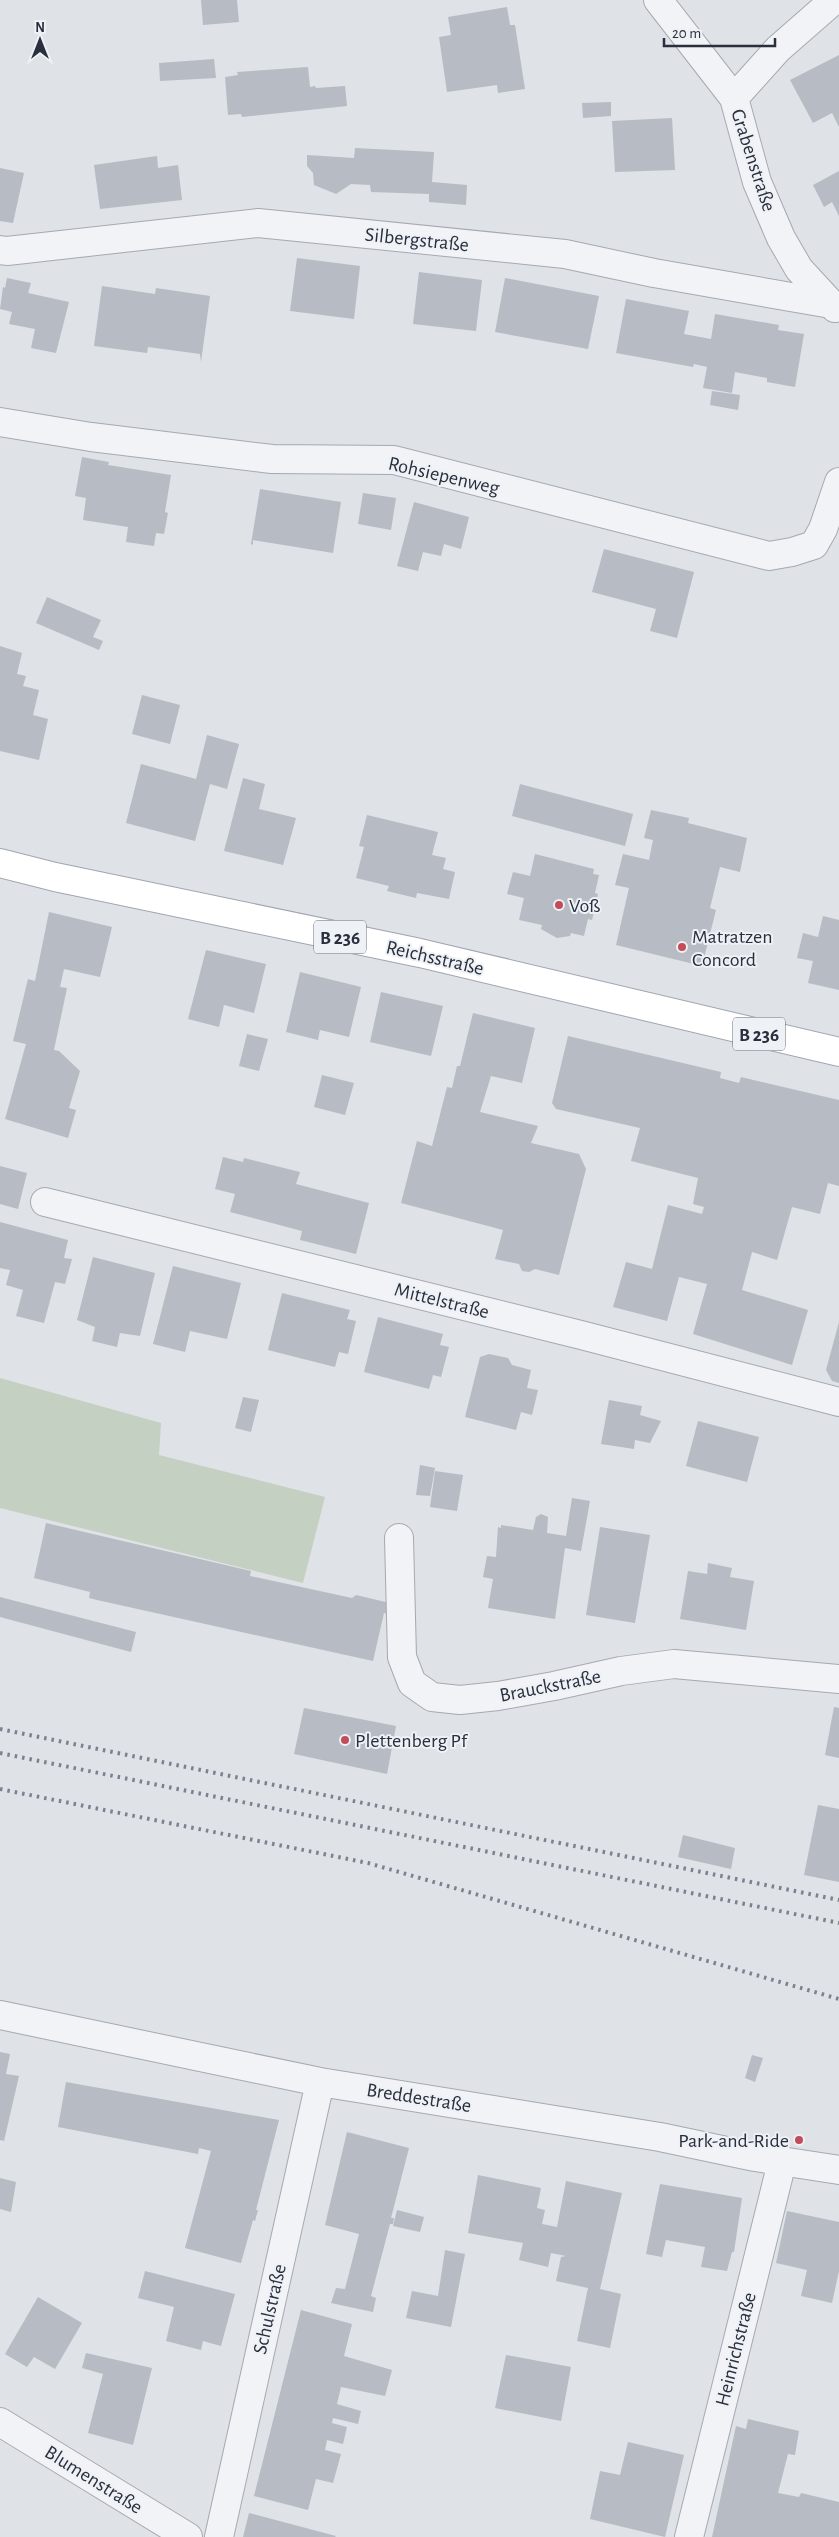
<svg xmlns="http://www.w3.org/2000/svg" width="839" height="2537" font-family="'Alegreya Sans',sans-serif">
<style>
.green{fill:#c4d0c1}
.building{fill:#b7bbc3}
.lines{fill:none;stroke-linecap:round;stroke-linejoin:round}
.minor-casing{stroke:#a5a9b1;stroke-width:30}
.primary-casing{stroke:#9fa6b2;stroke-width:30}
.minor{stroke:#f1f3f6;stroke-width:28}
.primary{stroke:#fff;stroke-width:28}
.rail{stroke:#7a818f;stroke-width:4;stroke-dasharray:2.5 5;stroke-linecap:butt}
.poi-dot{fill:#c44c58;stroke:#eef1f5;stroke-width:2}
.labels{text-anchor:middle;stroke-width:4;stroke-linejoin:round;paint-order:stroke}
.shield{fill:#eef1f5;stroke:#646974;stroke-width:1}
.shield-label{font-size:19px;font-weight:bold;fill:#292f3d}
.street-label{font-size:20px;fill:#292f3d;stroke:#eef1f5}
.poi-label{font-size:20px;fill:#292f3d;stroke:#eef1f5;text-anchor:start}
</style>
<rect width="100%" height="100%" fill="#dfe2e7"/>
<!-- green -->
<path class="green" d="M0,1378L161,1423L159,1455L325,1497L303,1583L0,1508Z"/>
<!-- building -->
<path class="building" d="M201,0H237L239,22L203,25Z
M507,7L510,25H515L525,89L498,93L497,85L447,92L439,37L451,35L448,17Z
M839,55V127L832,113L813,123L790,80Z
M214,59L216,78L160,81L159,63Z
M308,67L310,87L315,86L316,88L345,86L347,106L242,117L241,114L228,115L225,77L238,75L237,72Z
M611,102V116L583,118L582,103Z
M672,118L675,170L615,172L612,121Z
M355,148L434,152L432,182L467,185L466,205L429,202V194L371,192L370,185L351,184L336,194L314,185L313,173L307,166V155L354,158Z
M157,156L158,168L178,165L182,200L100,209L94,165Z
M0,168L24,173L13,223L0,221Z
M839,171V216L832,202L824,207L813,185Z
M297,258L360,266L354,319L290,311Z
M419,272L482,280L476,331L413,324Z
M7,278L31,283L28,293L69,302L56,353L31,348L35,329L9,324L12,312L0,309L3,287L5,288Z
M505,278L599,296L588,349L495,332Z
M102,286L155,294L156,288L210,296L201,362L200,354L148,347L147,353L94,346Z
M626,299L689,311L684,334L711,339L715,314L779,325L778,330L804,334L795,387L767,382V378L735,372L732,393L703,388L707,367L694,364L693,367L616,353Z
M712,391L740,395L738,410L710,405Z
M82,457L109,462L108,465L171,475L165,512L168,513L164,534L156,533L154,546L126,542L128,527L83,520L86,498L75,496Z
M260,489L341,502L333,553L253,540V545L251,544Z
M363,493L396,498L391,530L358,524Z
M414,502L469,517L461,549L444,544L441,556L423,552L418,571L397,566Z
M604,549L694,572L677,638L650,631L656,609L592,592Z
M47,597L101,620L93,637L103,641L99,650L36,623Z
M0,646L22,653L17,674L26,676L23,686L39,690L33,715L48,719L39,760L0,751Z
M142,695L180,705L170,744L132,734Z
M207,735L239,744L227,789L210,784L195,841L126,823L141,764L196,779Z
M243,778L265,784L259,809L296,818L283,865L224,851Z
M520,784L633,814L625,846L512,816Z
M651,810L689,818L688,823L747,838L740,872L720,867L710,908L716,910L702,966L616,945L629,888L615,885L623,854L649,860L653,840L644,838Z
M367,815L438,832L432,855L446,858L443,869L455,872L449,899L417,893L416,898L387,891L389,886L356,878L364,847L359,846Z
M535,854L594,869L593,874L599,875L595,893L598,894L592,920L588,919L584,936L571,933L570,936L557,938L541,929L542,925L519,920L524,898L507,894L513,872L530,876Z
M49,912L112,927L100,977L64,969L60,987L67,988L54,1050L59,1051L80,1071L69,1108L76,1110L68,1138L5,1119L26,1044L13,1041L28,979L35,981Z
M823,916L839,920V990L808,983L813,961L797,958L803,933L818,937Z
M206,950L266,964L254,1013L224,1005L219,1027L188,1019Z
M300,972L361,987L349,1037L320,1030L318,1040L286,1032Z
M381,992L443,1006L431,1056L370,1042Z
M473,1013L535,1028L522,1083L491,1076L480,1112L538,1126L531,1143L579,1154L586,1169L559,1275L535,1269L529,1272L522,1271L519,1264L495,1259L503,1230L401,1203L417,1141L432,1146L447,1087L452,1088L457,1066H460Z
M247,1034L268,1039L259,1071L239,1066Z
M568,1036L721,1072L720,1078L739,1083L741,1077L839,1100V1186L828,1183L820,1214L792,1207L777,1260L752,1252L742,1290L808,1310L792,1365L693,1334L707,1284L679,1277L667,1321L613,1307L626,1262L652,1269L668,1205L702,1214L704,1207L693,1204L698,1178L631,1161L640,1128L556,1109L552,1103Z
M322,1075L354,1083L345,1115L314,1107Z
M223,1157L243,1162L244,1158L300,1172L296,1184L369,1203L356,1254L300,1240L302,1231L230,1212L235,1194L215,1189Z
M0,1166L27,1173L18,1209L0,1204Z
M0,1222L68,1240L64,1258L72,1259L65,1284L55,1282L44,1323L16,1316L23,1290L6,1285L10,1270L0,1268Z
M93,1257L155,1273L140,1336L120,1333L117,1347L92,1341L95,1327L77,1320Z
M173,1266L241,1283L227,1339L190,1331L185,1352L153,1344Z
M282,1293L350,1310L347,1319L356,1321L348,1354L339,1352L335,1367L268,1350Z
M378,1317L443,1334L440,1345L449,1347L441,1377L433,1375L429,1389L364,1372Z
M839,1322V1383L832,1381L826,1370Z
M489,1354L508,1358L512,1365L531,1370L527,1388L538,1390L532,1415L521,1412L516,1430L465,1417L480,1357Z
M243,1397L259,1400L251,1432L235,1428Z
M609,1400L642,1406L640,1415L661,1421L650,1443L635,1440L634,1449L601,1444Z
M698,1421L759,1437L747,1482L686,1466Z
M420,1465L435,1468L430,1496L416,1495Z
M435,1471L463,1475L457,1511L430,1507Z
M572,1498L590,1501L581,1551L565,1548L555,1619L488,1608L493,1579L483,1577L487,1556L496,1557L498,1527L501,1528V1525L533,1530L536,1517L541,1514L548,1517L547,1533L566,1536Z
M46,1523L251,1571L250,1576L352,1598L356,1595L394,1604L392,1615L384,1613L373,1661L97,1600L89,1598L90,1592L34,1578Z
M600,1527L650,1535L635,1623L586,1615Z
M708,1563L732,1568L730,1577L754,1581L746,1630L680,1619L688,1571L707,1574Z
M0,1597L136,1632L131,1652L0,1617Z
M834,1707L839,1708V1758L825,1755Z
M304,1708L396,1726L387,1774L294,1754Z
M818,1805L839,1809V1882L804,1875Z
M683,1835L735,1848L731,1869L678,1857Z
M0,2052L10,2054L6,2074L19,2076L4,2141L0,2140Z
M752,2055L763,2058L755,2082L745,2078Z
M66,2082L279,2120L256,2210H258L255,2221L253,2220L241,2263L185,2248L211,2151L199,2148L198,2154L58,2127Z
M347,2132L409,2148L391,2218H394L393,2224H390L371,2296L376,2298L373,2312L331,2303L336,2288L345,2289L359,2234L325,2225Z
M478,2175L541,2188L537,2208L545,2210L542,2224L557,2227L566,2181L622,2193L600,2289L621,2294L610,2348L577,2341L588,2288L556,2281L561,2257L566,2256L551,2253L548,2267L519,2260L523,2243L468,2233Z
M0,2178L16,2182L11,2212L0,2209Z
M660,2184L742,2198L734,2252H732L727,2271L701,2267L705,2247L666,2240L662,2257L646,2254Z
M397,2210L424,2217L420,2232L393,2226Z
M787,2211L839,2222V2271L832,2303L801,2296L807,2270L776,2263Z
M445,2250L465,2254L451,2327L406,2318L412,2291L438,2296Z
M145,2271L235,2294L221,2346L203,2341L201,2350L166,2341L174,2307L138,2298Z
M38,2297L82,2323L55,2369L34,2357L27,2367L5,2354Z
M301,2310L352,2324L344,2356L392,2370L385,2396L341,2387L337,2404L361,2411L358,2424L333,2418L332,2423L347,2427L343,2444L327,2440L325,2450L341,2454L333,2483L316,2479L308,2510L254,2496Z
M86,2353L152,2368L133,2445L88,2433L103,2374L82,2368Z
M506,2355L571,2367L561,2421L495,2408Z
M748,2419L799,2431L795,2455L788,2454L778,2493L799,2497L801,2493L839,2502V2537H712L736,2426L746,2429Z
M628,2442L684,2455L665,2537L590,2519L600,2471L620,2475Z
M249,2513L336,2536L335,2537H243Z"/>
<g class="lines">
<defs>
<path id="minor" d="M658,0L734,98L757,182L781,238L799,269L835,308
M734,98L778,49L834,0
M0,250L7,251L258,223L565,254L654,273L831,304
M0,422L91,437L272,459L394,460L769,556L792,552L814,545L823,529L839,482
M45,1202L581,1335L839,1402
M399,1538L402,1657L412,1683L432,1697L460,1700L498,1696L554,1686L621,1671L674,1664L839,1679
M0,2015L320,2082L660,2137L755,2157L839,2170
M0,2422L188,2537
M219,2537L320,2082
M689,2537L782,2162"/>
<path id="primary" d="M0,863L55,877L420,953L839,1052"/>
</defs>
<!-- minor casing -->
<use href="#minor" class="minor-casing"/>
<!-- primary casing -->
<use href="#primary" class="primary-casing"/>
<!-- minor -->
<use href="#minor" class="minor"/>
<!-- primary -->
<use href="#primary" class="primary"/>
<!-- rail -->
<path class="rail" d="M0,1729L839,1900
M0,1753L839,1923
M0,1789L368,1863L839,1999"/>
</g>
<!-- markers -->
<g class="poi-dot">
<circle cx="559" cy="905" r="5"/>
<circle cx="682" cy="947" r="5"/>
<circle cx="345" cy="1740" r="5"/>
<circle cx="799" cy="2140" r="5"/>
</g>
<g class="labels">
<!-- shield labels -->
<g class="shield">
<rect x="314" y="920.5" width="52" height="33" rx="4"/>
<rect x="733" y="1017.5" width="52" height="33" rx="4"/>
</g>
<g class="shield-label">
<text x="340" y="944">B 236</text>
<text x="759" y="1041">B 236</text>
</g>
<!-- street labels -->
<g class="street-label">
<text transform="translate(754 160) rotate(72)" y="7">Grabenstraße</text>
<text transform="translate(417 239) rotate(6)" y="7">Silbergstraße</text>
<text transform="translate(444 475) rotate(13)" y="7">Rohsiepenweg</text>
<text transform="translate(435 957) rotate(13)" y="7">Reichsstraße</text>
<text transform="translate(442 1300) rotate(14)" y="7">Mittelstraße</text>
<text transform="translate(550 1685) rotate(-11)" y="7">Brauckstraße</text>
<text transform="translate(419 2097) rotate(9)" y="7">Breddestraße</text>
<text transform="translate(269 2309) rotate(-77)" y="7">Schulstraße</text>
<text transform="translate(735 2349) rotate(-76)" y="7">Heinrichstraße</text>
<text transform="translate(94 2479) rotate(32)" y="7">Blumenstraße</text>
</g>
<!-- poi labels -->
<g class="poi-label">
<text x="569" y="912">Voß</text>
<text x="692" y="943">Matratzen<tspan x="692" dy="23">Concord</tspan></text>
<text x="355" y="1747">Plettenberg Pf</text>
<text x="789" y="2147" text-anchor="end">Park-and-Ride</text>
</g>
</g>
<!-- north arrow -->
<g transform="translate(40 40)" stroke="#eef1f5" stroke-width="4" paint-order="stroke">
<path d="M0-4L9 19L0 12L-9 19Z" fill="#292f3d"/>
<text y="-8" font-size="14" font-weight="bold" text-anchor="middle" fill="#292f3d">N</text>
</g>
<!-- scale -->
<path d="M664 38v8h111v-8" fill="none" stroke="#292f3d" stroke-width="2.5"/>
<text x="672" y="38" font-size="15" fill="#292f3d" stroke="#eef1f5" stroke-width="4" paint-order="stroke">20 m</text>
</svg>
